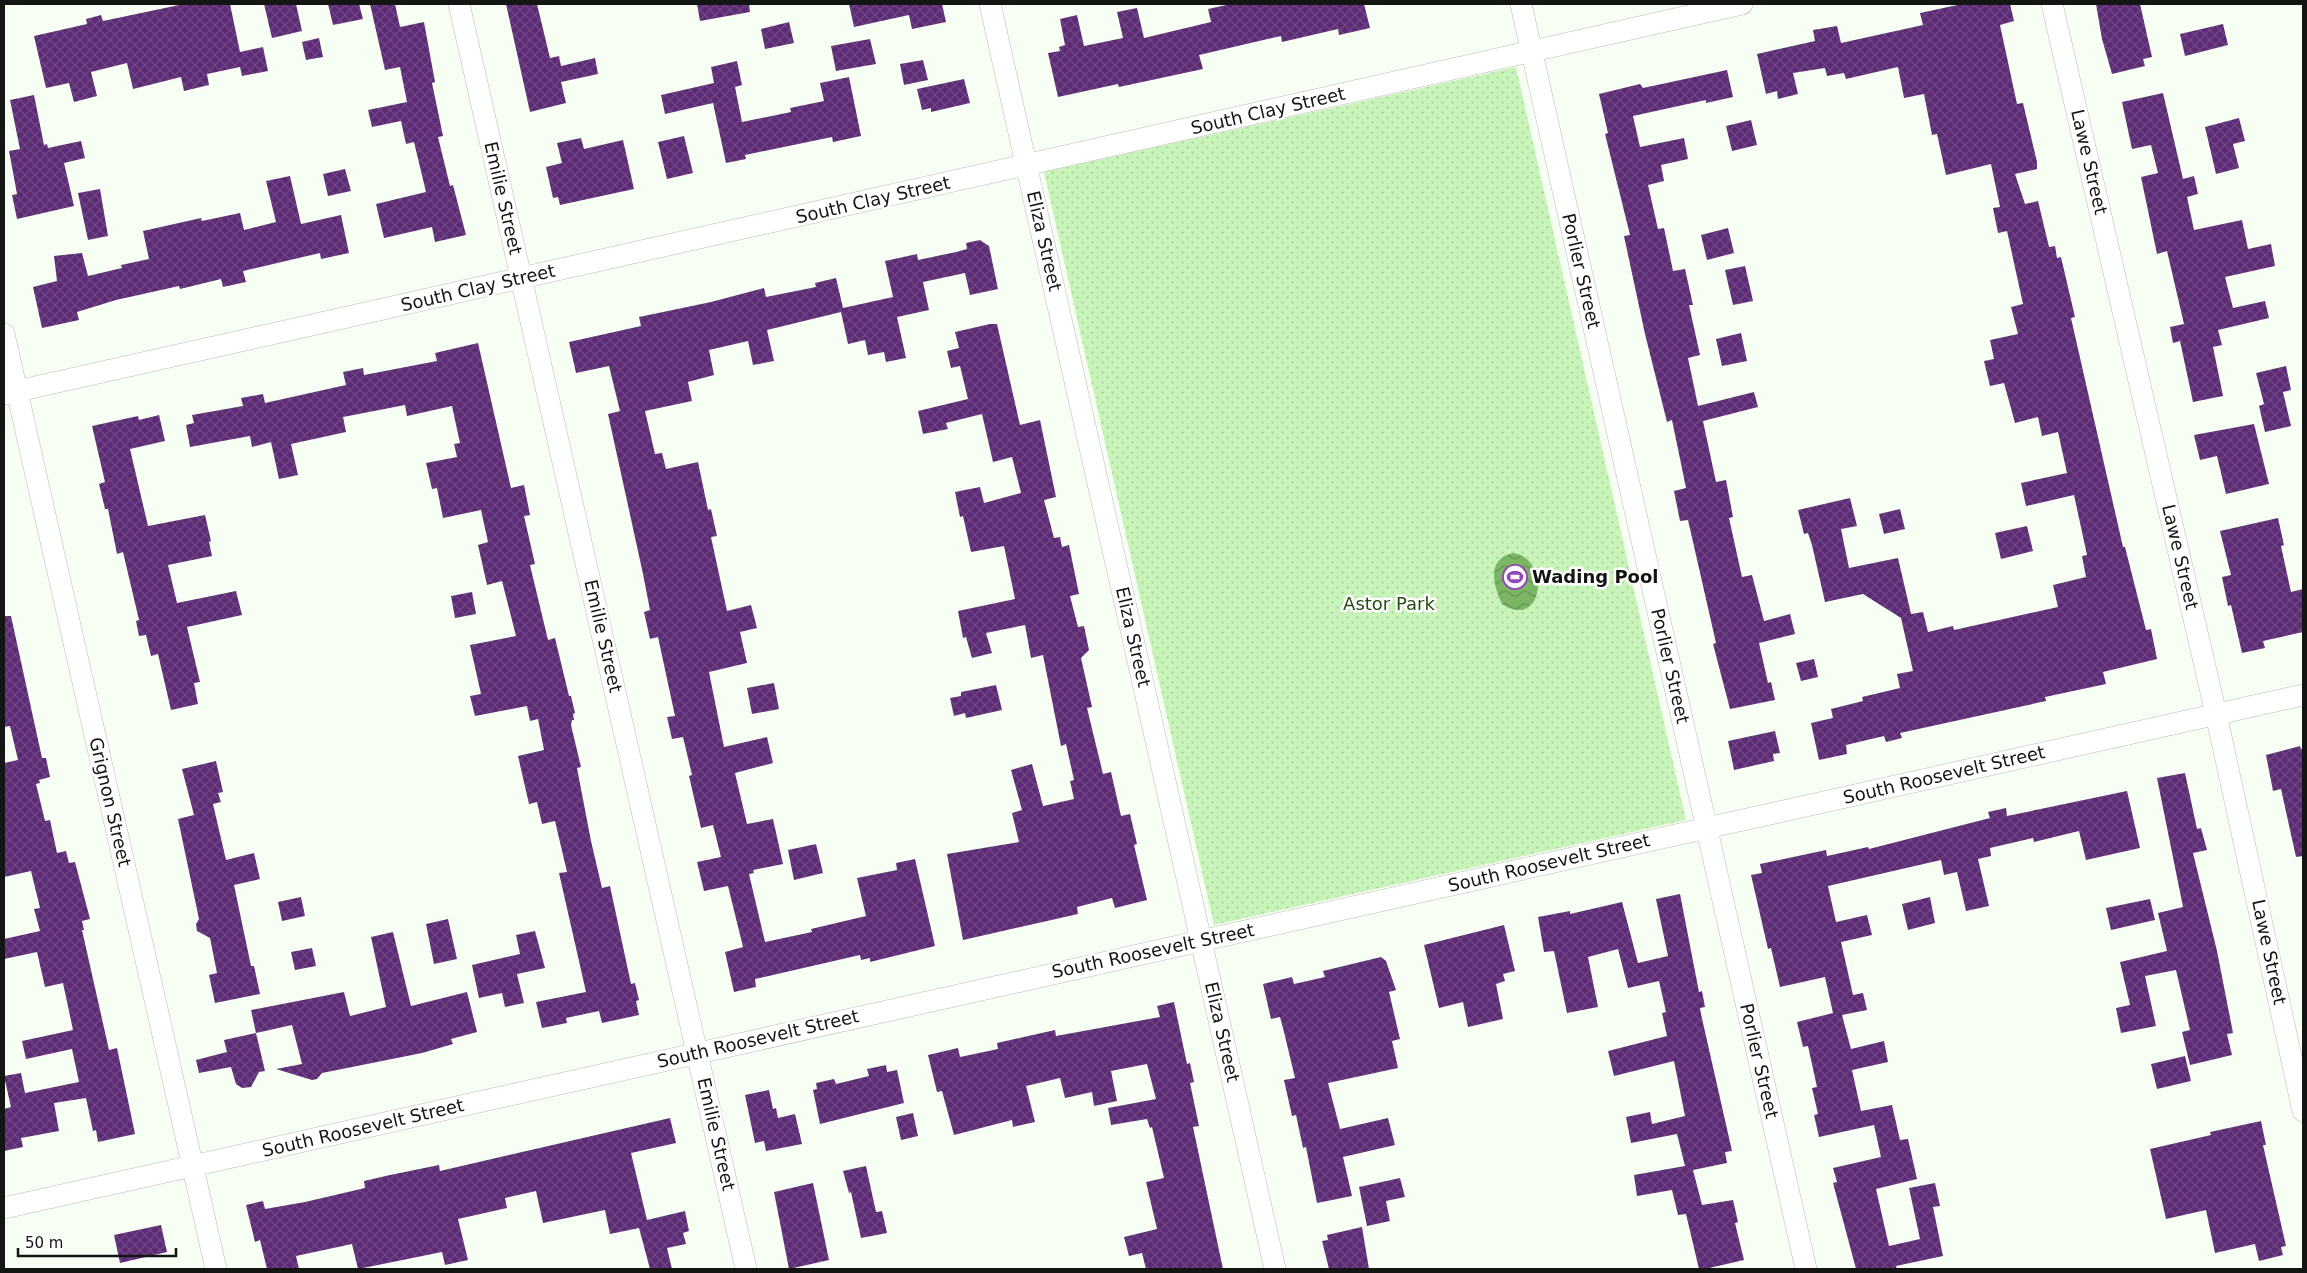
<svg xmlns="http://www.w3.org/2000/svg" width="2307" height="1273" font-family="'DejaVu Sans',sans-serif">
<style>
.park{fill:url(#park-dots)}
.water{fill:url(#water-waves)}
.building{fill:url(#building-cross-hatch)}
.lines{fill:none;stroke-linecap:round;stroke-linejoin:round}
.minor-casing{stroke:#b6bdb3;stroke-width:22}
.minor{stroke:#fff;stroke-width:21}
.labels{text-anchor:middle;stroke-width:5;stroke-linejoin:round;paint-order:stroke}
.street-label{font-size:18px;fill:#121511;stroke:#fff}
.poi-label{font-size:18px;font-weight:bold;fill:#121511;stroke:#fff;text-anchor:start}
.park-label{font-size:18px;fill:#254c14;stroke:#fff}
</style>
<defs>
<pattern id="park-dots" width="8" height="8" patternUnits="userSpaceOnUse" patternTransform="scale(1.25)"><rect width="8" height="8" fill="#c8f4b9"/><path d="M2 2h.1M6 6h.1" fill="none" stroke="#abd09e" stroke-width="1.8" stroke-linecap="round"/></pattern>
<pattern id="water-waves" width="16" height="10" patternUnits="userSpaceOnUse" patternTransform="scale(1.25)"><rect width="16" height="10" fill="#7ab664"/><path d="M0 5q4-4 8 0t8 0" fill="none" stroke="#639351"/></pattern>
<pattern id="building-cross-hatch" width="8" height="8" patternUnits="userSpaceOnUse" patternTransform="scale(1.25)"><rect width="8" height="8" fill="#5d2b76"/><path d="M0 0l8 8M0 8l8-8" fill="none" stroke="#6f4783"/></pattern>
</defs>
<rect width="100%" height="100%" fill="#f7fff4"/>
<!-- park -->
<path class="park" d="M1516,67L1686,820L1214,925L1044,172Z"/>
<!-- water -->
<path class="water" d="M1513,553C1552,559 1543,631 1502,604C1493,585 1486,559 1513,553Z"/>
<!-- building -->
<path class="building" d="M184,4H230L240,52L263,47L268,71L242,76L240,67L207,74L209,85L184,91L181,77L133,89L127,63L91,72L97,96L74,102L69,83L46,88L34,36L87,24L86,19L101,15L103,21Z
M264,4H296L302,31L272,38Z
M328,4H359L363,19L333,25Z
M370,4H395L400,27L424,22L435,82L432,83L443,136L438,137L450,186L453,185L466,235L435,242L432,227L384,238L376,204L426,192L414,142L406,144L401,121L372,127L368,110L407,102L400,67L385,70Z
M506,4H537L550,58L559,56L561,66L595,58L598,74L561,82L566,103L530,112Z
M697,4H749L750,12L700,21Z
M849,4H942L946,22L912,29L909,15L854,27Z
M1231,4H1364L1370,28L1339,35L1338,29L1282,42L1281,36L1199,55L1203,69L1119,87L1118,84L1058,97L1048,53L1060,51L1059,47L1065,45L1060,19L1077,15L1084,46L1123,38L1117,12L1137,8L1144,38L1211,22L1208,9Z
M1962,4H2010L2014,21L2000,25L2017,104L2023,103L2037,162V169L2015,174L2025,204L2038,201L2049,247L2055,246L2057,258L2061,257L2075,317L2071,318L2123,547H2125L2146,630L2151,629L2157,659L2103,672L2106,684L2045,697L2046,701L1900,733L1902,738L1886,742L1884,736L1846,745L1847,754L1819,760L1811,723L1833,718L1831,709L1863,701L1862,697L1900,688L1897,674L1913,671L1901,618L1863,594L1825,602L1812,545L1808,533L1804,534L1798,510L1850,498L1857,526L1841,529L1849,568L1898,558L1911,614L1923,612L1928,632L1953,626L1954,630L2058,607L2053,585L2086,577L2082,556L2087,555L2074,495L2026,506L2021,483L2067,473L2058,432L2042,436L2038,417L2015,423L2004,383L1990,386L1984,361L1994,359L1990,340L2018,334L2011,307L2023,304L2007,231L1998,233L1993,208L2000,207L1991,164L1946,175L1937,134L1932,135L1924,94L1904,98L1898,67L1846,79L1844,73L1827,76L1825,68L1793,73L1798,94L1778,99L1777,91L1766,94L1757,54L1815,41L1813,30L1837,26L1841,43L1923,25L1920,13Z
M2096,4H2140L2152,57L2143,59L2145,66L2112,74L2102,39Z
M789,22L794,43L765,49L761,29Z
M2223,24L2228,45L2185,56L2180,34Z
M319,38L323,57L306,60L302,42Z
M870,39L876,64L836,71L831,46Z
M923,60L928,80L904,85L900,64Z
M737,61L742,85L735,87L742,122L791,112L790,108L824,101L820,83L849,77L861,136L833,142L832,137L745,155L746,159L726,163L713,103L665,114L661,95L714,83L711,67Z
M1727,70L1733,97L1706,103V100L1633,116L1640,147L1684,138L1688,159L1661,165L1664,181L1648,185L1658,229L1664,228L1673,271L1685,269L1693,305H1689L1700,355L1688,358L1698,406L1754,392L1758,407L1703,421L1716,482L1726,480L1733,517L1729,518L1742,577L1752,575L1764,621L1790,614L1795,634L1759,643L1768,683L1771,682L1775,700L1730,709L1713,644L1716,643L1688,520L1680,521L1674,491L1686,488L1672,420L1667,422L1645,334L1624,236L1630,235L1605,134L1608,133L1599,94L1640,84L1643,88Z
M964,79L970,103L931,112V108L922,110L917,89Z
M2163,93L2183,179L2194,176L2198,194L2187,197L2194,230L2242,220L2248,249L2271,244L2275,266L2225,277L2233,308L2265,301L2269,318L2218,330L2222,345L2213,347L2223,396L2193,402L2180,341L2173,343L2170,327L2184,324L2167,251L2157,254L2141,177L2158,173L2151,145L2132,149L2122,102Z
M34,95L44,145L47,144L48,148L81,141L85,158L64,163L74,206L17,219L12,195L17,194L9,151L20,149L10,100Z
M2239,118L2245,141L2233,144L2239,168L2216,174L2205,127Z
M1751,120L1757,145L1732,151L1726,126Z
M684,136L693,173L667,179L658,142Z
M581,138L584,149L623,140L634,189L560,205L558,197L553,198L546,167L562,163L557,143Z
M345,169L351,191L328,196L323,174Z
M290,176L301,224L341,215L349,253L321,259L320,253L243,271L246,282L223,287L221,279L180,289L179,286L116,300L77,312L79,320L42,328L33,287L57,281L54,256L82,253L88,276L122,268L121,265L149,259L143,231L201,218L202,221L240,213L244,230L276,222L266,181Z
M100,189L108,236L88,240L78,193Z
M1728,228L1734,253L1707,260L1701,235Z
M980,240L989,246L998,289L970,295L965,273L923,282L929,310L897,317L906,358L886,362L884,352L868,355L865,340L848,344L841,312L767,330L774,361L753,365L748,341L709,350L714,375L688,382L692,401L645,411L655,454L662,453L666,469L698,462L708,510L711,509L717,536L711,537L727,611L751,605L757,628L740,632L747,663L709,672L724,747L767,737L773,763L735,773L747,824L773,819L783,864L753,870L754,873L749,874L765,942L812,932L811,929L866,916L857,878L897,870L896,863L915,859L935,946L870,962V958L861,960L860,955L755,979L756,987L734,992L725,952L743,947L728,886L704,891L697,862L721,857L713,825L701,828L689,776L692,775L683,737L672,739L667,717L675,716L658,637L650,639L644,612L650,610L643,574L608,414L620,411L609,366L576,373L569,342L641,326L639,317L711,302L764,288L766,297L816,287L815,283L836,278L843,308L893,297L885,261L917,254L918,260L956,252L967,249L966,243Z
M1745,266L1753,301L1733,305L1725,270Z
M990,324H997L1020,425L1040,420L1056,497L1044,500L1054,538L1060,537L1062,547L1069,545L1079,594L1070,596L1078,627L1084,626L1089,650L1081,658L1092,707L1087,708L1103,774L1111,772L1121,816L1130,814L1137,844L1134,845L1147,900L1115,908L1112,898L1077,907L1078,914L963,940L947,854L1019,842L1012,813L1022,810L1011,770L1032,764L1043,806L1074,799L1070,781L1074,780L1066,744L1061,746L1043,655L1031,658L1025,625L986,633L992,653L972,658L966,637L963,638L958,611L1015,599L1004,546L971,552L963,516L960,517L955,492L980,487L984,503L1021,493L1012,457L993,462L982,414L946,423L948,429L923,434L918,411L968,399L960,366L951,368L947,351L959,348L955,332Z
M1741,333L1747,361L1722,366L1716,339Z
M478,343L511,488L524,485L530,515L524,516L535,564L530,565L548,640L555,638L569,696H571L575,713L573,714L574,720H572L571,725L581,767L577,768L591,841L602,888L610,886L631,984L635,983L639,1000L636,1001L639,1015L602,1023L599,1011L566,1018L567,1023L542,1028L536,1002L586,992L559,873L567,872L555,821L542,824L537,802L529,804L518,756L544,750L538,719L530,721L527,706L475,716L470,696L481,694L470,645L516,636L502,581L487,585L478,545L488,542L481,510L443,518L437,488L432,489L426,463L457,457L454,444L460,443L452,406L407,416L405,405L343,417L346,432L291,444L298,475L279,479L271,442L252,447L250,436L190,447L186,425L194,423L192,415L243,406L241,398L263,394L265,403L346,385L343,372L363,368L364,375L437,361L435,353Z
M2286,366L2291,390L2283,392L2291,426L2265,432L2259,406L2264,404L2256,373Z
M159,415L165,441L130,449L148,526L205,515L211,541L209,542L212,556L168,565L177,603L236,591L242,615L187,627L200,682L194,683L198,704L171,710L158,654L151,656L146,635L139,636L136,621L139,620L123,552L117,554L108,509H105L99,484L105,482L92,426L138,416L139,420Z
M2254,424L2269,484L2226,494L2217,456L2200,460L2194,435Z
M1900,509L1905,529L1884,534L1879,514Z
M2278,518L2284,545L2281,546L2291,592L2303,589V632L2263,641L2265,648L2242,653L2231,605L2228,606L2222,577L2231,575L2220,531Z
M2027,526L2033,551L2001,559L1995,533Z
M472,592L476,614L455,618L451,596Z
M4,616H11L42,758H46L50,777L39,780L40,783L36,784L45,821L50,820L57,853L66,851L69,863L75,862L90,919L82,921L84,930H82L109,1050L117,1048L135,1134L98,1142L96,1130L93,1131L86,1098L54,1103L59,1131L21,1138L23,1147L4,1151V1109L11,1107L4,1076L21,1073L25,1093L79,1082L72,1049L26,1059L22,1041L73,1030L63,983L45,987L37,952L4,959V939L40,931L34,909L40,908L31,871L4,877V763L18,760L10,726L4,727Z
M1814,659L1818,677L1801,681L1796,663Z
M774,683L779,709L752,714L747,688Z
M996,685L1002,710L966,718L965,713L954,716L950,698L961,696V692Z
M1775,731L1780,753L1773,754L1774,761L1734,770L1728,741Z
M2300,746L2301,749H2303V856L2296,857L2281,789L2273,791L2266,755Z
M216,761L223,792L218,793L221,802L213,804L226,860L254,853L260,879L234,885L251,966H254L260,994L215,1003L209,975L217,973L210,938L197,931L196,924L199,919L178,819L194,815L182,769Z
M2185,773L2197,829L2201,828L2207,850L2193,853L2217,951L2233,1033L2227,1034L2232,1055L2190,1065L2182,1032L2190,1030L2176,970L2145,976L2156,1026L2121,1033L2116,1008L2130,1005L2120,962L2167,951L2158,913L2183,907L2157,778Z
M2127,791L2140,848L2086,860L2079,831L2034,842L2033,838L1990,848L1991,856L1978,859L1989,906L1966,911L1957,872L1944,875L1941,860L1828,886L1836,922L1867,915L1872,935L1841,942L1853,995L1863,993L1867,1010L1842,1015L1851,1049L1884,1041L1888,1062L1852,1070L1861,1111L1892,1105L1900,1140L1908,1139L1917,1179L1876,1189L1889,1246L1920,1239L1909,1188L1935,1183L1940,1206L1933,1207L1943,1256L1896,1266L1897,1269H1856L1833,1183L1837,1182L1833,1168L1881,1157L1874,1125L1819,1137L1814,1115L1818,1114L1812,1088L1817,1087L1808,1046L1803,1047L1797,1022L1833,1013L1825,977L1780,987L1771,948L1768,949L1751,875L1762,873L1760,864L1826,850L1827,856L1868,847L1869,849L1990,818L1988,812L2006,808L2007,816Z
M816,844L823,873L794,880L788,850Z
M1680,894L1699,992L1702,991L1705,1007L1700,1008L1701,1014L1732,1151L1725,1152L1727,1163L1693,1170L1702,1205L1733,1200L1738,1222L1735,1223L1744,1260L1705,1269H1699L1686,1214L1678,1215L1672,1190L1637,1196L1634,1175L1685,1166L1677,1134L1631,1143L1626,1117L1650,1112L1652,1124L1685,1116L1674,1061L1614,1076L1608,1051L1667,1036L1662,1013L1666,1012L1659,981L1628,988L1618,949L1588,957L1598,1007L1567,1013L1554,951L1544,952L1538,917L1570,911V914L1622,902L1638,963L1668,956L1656,899Z
M301,897L305,916L282,921L278,902Z
M1930,897L1935,923L1908,930L1902,904Z
M2150,899L2155,920L2111,930L2106,908Z
M448,919L457,959L434,964L426,924Z
M1504,925L1515,971L1503,974L1505,981L1496,984L1503,1019L1468,1027L1463,1002L1439,1008L1424,945Z
M535,931L545,968L517,974L524,1003L505,1007L502,993L479,998L472,965L520,954L516,935Z
M393,932L411,1006L467,992L477,1032L451,1039L453,1044L422,1053L322,1073L317,1079L312,1080L276,1069L302,1064L292,1025L256,1033L251,1010L344,992L350,1016L386,1007L371,937Z
M312,948L316,966L295,970L291,952Z
M1381,957L1386,961L1396,990L1389,992L1400,1039L1392,1041L1398,1068L1328,1083L1340,1129L1388,1118L1395,1145L1343,1157L1352,1196L1317,1203L1306,1147L1303,1148L1296,1115L1292,1116L1284,1080L1295,1078L1284,1032L1280,1017L1271,1019L1263,984L1292,977L1294,984L1325,977L1323,971Z
M1174,1002L1187,1064L1190,1063L1194,1082L1190,1083L1199,1126L1193,1127L1223,1269H1146L1142,1253L1129,1256L1124,1237L1157,1229L1146,1182L1164,1178L1152,1127L1150,1128L1147,1119L1111,1125L1108,1108L1156,1099L1147,1064L1111,1071L1117,1101L1094,1106L1092,1092L1065,1098L1060,1078L1026,1086L1035,1122L1013,1127L1012,1120L954,1135L942,1091L937,1092L928,1055L958,1048L960,1057L998,1049L997,1043L1055,1030L1056,1036L1160,1017L1157,1006Z
M256,1033L265,1071L259,1072L251,1087L242,1088L236,1084L231,1067L199,1073L196,1060L227,1052L224,1040Z
M2185,1056L2191,1081L2157,1089L2151,1064Z
M886,1065L887,1072L897,1070L904,1103L820,1124L813,1090L817,1089L816,1083L834,1079L836,1084L869,1076L867,1069Z
M769,1090L773,1109L776,1108L778,1118L795,1114L802,1144L766,1151L764,1141L755,1143L745,1095Z
M913,1113L918,1136L901,1140L896,1117Z
M670,1118L676,1143L631,1153L647,1220L685,1211L689,1231L683,1233L686,1244L667,1248L672,1269H650L639,1228L610,1234L605,1210L543,1223L536,1191L505,1198L507,1208L458,1219L468,1260L445,1265L442,1252L358,1269L352,1244L296,1256L299,1269H267L260,1240L255,1242L246,1205L263,1201L265,1209L305,1202L365,1188L364,1181L390,1175L439,1165L440,1171Z
M2261,1121L2266,1145H2263L2286,1246L2281,1247L2283,1255L2259,1261L2255,1244L2215,1253L2206,1210L2166,1219L2150,1149L2211,1135L2210,1132Z
M866,1166L876,1212L882,1211L887,1233L861,1238L851,1192L849,1193L843,1171Z
M1400,1178L1405,1197L1386,1201L1390,1221L1367,1226L1359,1187Z
M813,1183L829,1260L789,1269L774,1192Z
M161,1225L167,1252L120,1263L114,1235Z
M1362,1227L1369,1269H1329L1322,1241L1328,1240L1327,1235Z"/>
<g class="lines">
<defs>
<path id="minor" d="M459,4L746,1269
M990,4L1275,1269
M1521,4L1806,1269
M2052,4L2216,714L2303,1111
M4,334L216,1269
M4,394L1742,4
M4,1208L2303,695"/>
</defs>
<!-- minor casing -->
<use href="#minor" class="minor-casing"/>
<!-- minor -->
<use href="#minor" class="minor"/>
</g>
<!-- icons -->
<defs>
<symbol id="stadium-ring" viewBox="-11 -11 22 22"><circle r="9.5" fill="#fff" stroke="#9348b9" stroke-width="1.5"/><path d="M0-5a6.5 5 0 1 0 0 10a6.5 5 0 1 0 0-10ZM-3.5-1.8h7v3.6h-7Z" fill="#9348b9"/></symbol>
</defs>
<g fill-rule="evenodd">
<use href="#stadium-ring" x="1501" y="563" width="28" height="28"/>
</g>
<g class="labels">
<!-- street labels -->
<g class="street-label">
<text transform="translate(1268 111) rotate(-13)" y="6">South Clay Street</text>
<text transform="translate(2089 162) rotate(77)" y="6">Lawe Street</text>
<text transform="translate(503 198) rotate(77)" y="6">Emilie Street</text>
<text transform="translate(873 200) rotate(-13)" y="6">South Clay Street</text>
<text transform="translate(1044 241) rotate(77)" y="6">Eliza Street</text>
<text transform="translate(1581 271) rotate(77)" y="6">Porlier Street</text>
<text transform="translate(478 288) rotate(-13)" y="6">South Clay Street</text>
<text transform="translate(2180 557) rotate(77)" y="6">Lawe Street</text>
<text transform="translate(603 636) rotate(77)" y="6">Emilie Street</text>
<text transform="translate(1133 637) rotate(77)" y="6">Eliza Street</text>
<text transform="translate(1670 666) rotate(77)" y="6">Porlier Street</text>
<text transform="translate(1944 775) rotate(-13)" y="6">South Roosevelt Street</text>
<text transform="translate(110 802) rotate(77)" y="6">Grignon Street</text>
<text transform="translate(1549 863) rotate(-13)" y="6">South Roosevelt Street</text>
<text transform="translate(1153 951) rotate(-12)" y="6">South Roosevelt Street</text>
<text transform="translate(2269 952) rotate(78)" y="6">Lawe Street</text>
<text transform="translate(1222 1032) rotate(77)" y="6">Eliza Street</text>
<text transform="translate(758 1039) rotate(-13)" y="6">South Roosevelt Street</text>
<text transform="translate(1759 1061) rotate(77)" y="6">Porlier Street</text>
<text transform="translate(363 1128) rotate(-13)" y="6">South Roosevelt Street</text>
<text transform="translate(716 1134) rotate(77)" y="6">Emilie Street</text>
</g>
<!-- poi labels -->
<g class="poi-label">
<text x="1532" y="583">Wading Pool</text>
</g>
<!-- park labels -->
<g class="park-label">
<text x="1389" y="610">Astor Park</text>
</g>
</g>
<!-- border -->
<rect width="2307" height="1273" fill="none" stroke="#121511" stroke-width="10"/>
<!-- scale -->
<path d="M18 1248v8h158v-8" fill="none" stroke="#121511" stroke-width="2.5"/>
<text x="25" y="1248" font-size="15" fill="#121511" stroke="#ffffff" stroke-width="4" paint-order="stroke">50 m</text>
</svg>
